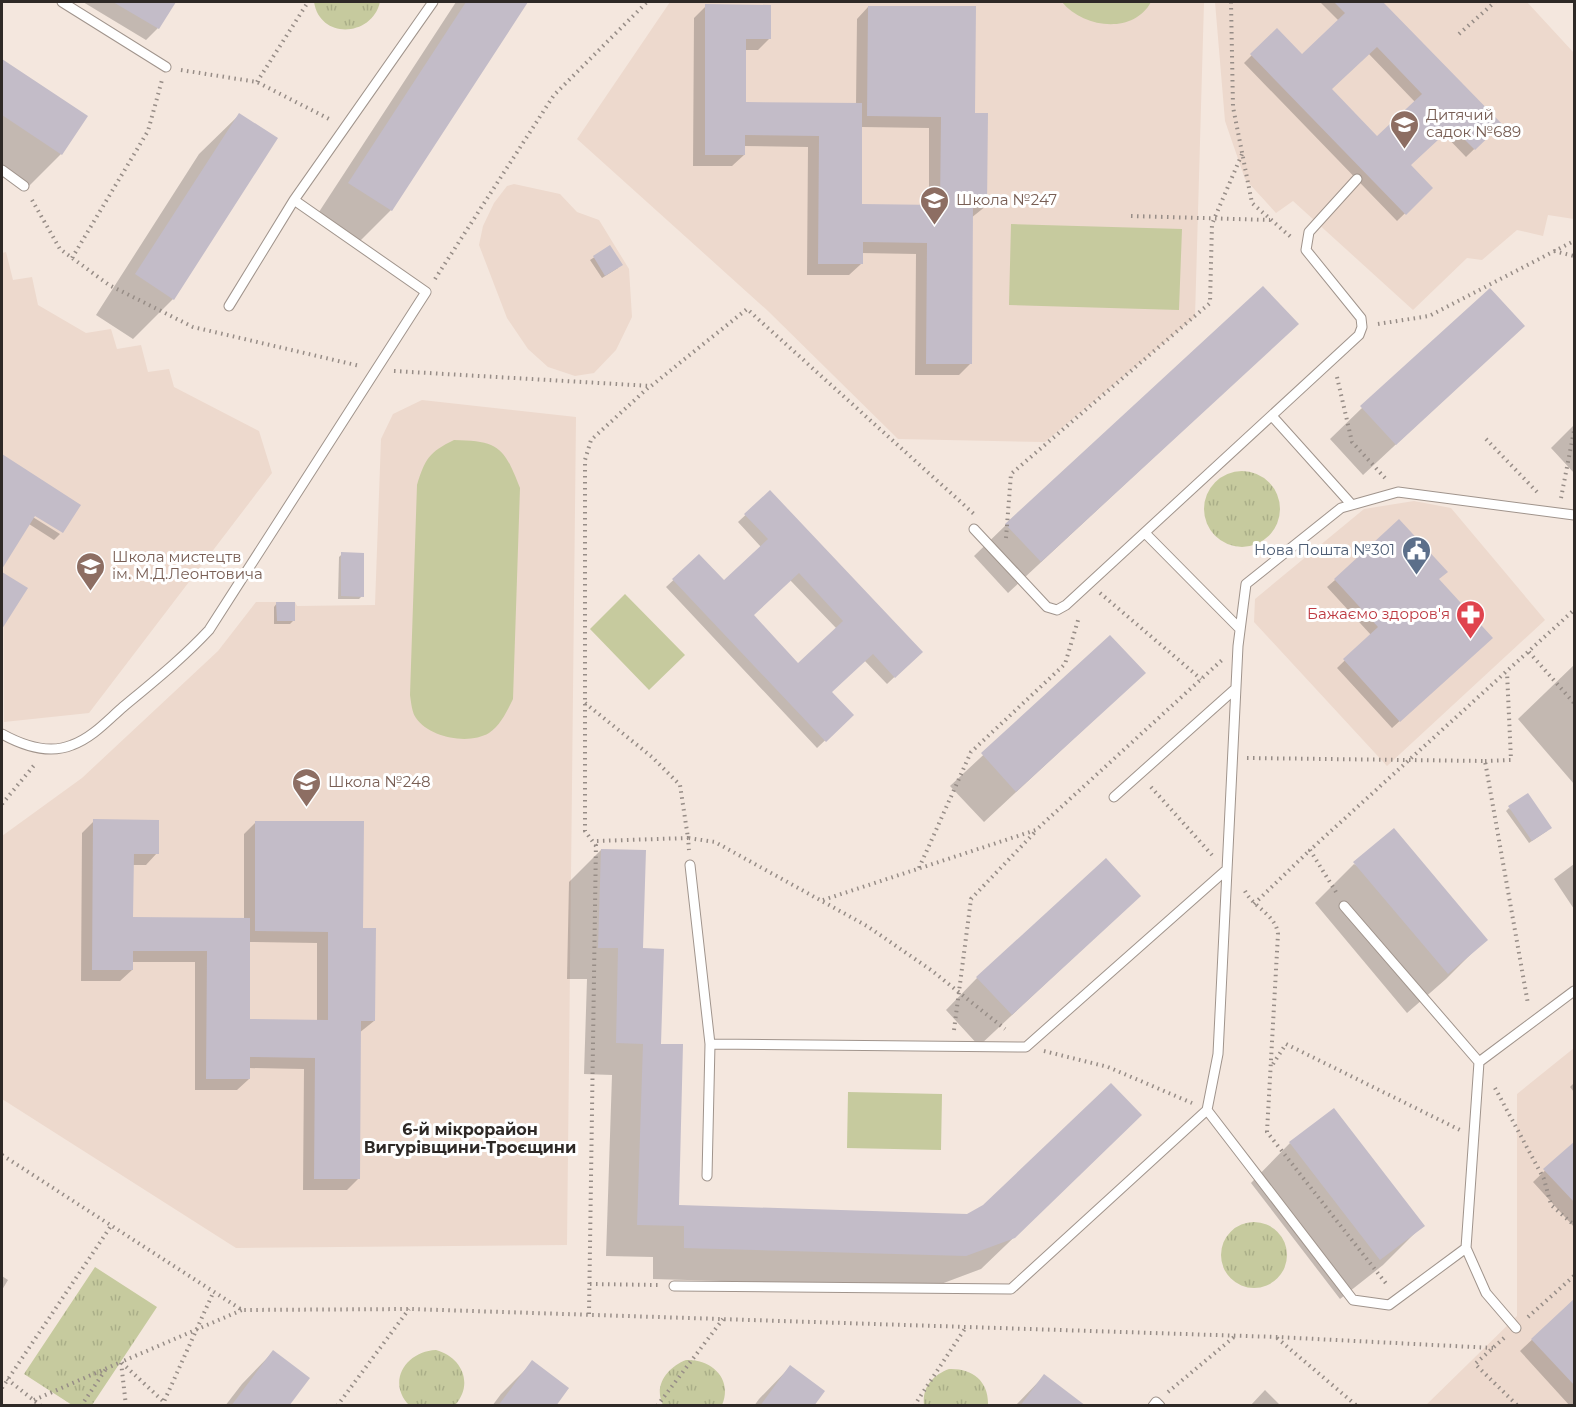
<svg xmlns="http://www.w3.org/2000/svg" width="1576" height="1407" font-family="Montserrat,sans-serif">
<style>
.built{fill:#edd9cd}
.grass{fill:url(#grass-tufts)}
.pitch{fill:#c6ca9e}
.shadow{fill:#0003;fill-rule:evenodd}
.building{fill:#c3bcc8;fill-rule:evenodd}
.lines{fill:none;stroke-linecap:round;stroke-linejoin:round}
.lane-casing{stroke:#a0948c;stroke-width:11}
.path{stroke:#978d87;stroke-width:4;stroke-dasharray:1.5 4.5;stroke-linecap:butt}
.lane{stroke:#fff;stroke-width:9}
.labels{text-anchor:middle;stroke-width:6;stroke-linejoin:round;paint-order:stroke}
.education-label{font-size:15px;fill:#785e54;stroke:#fff;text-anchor:start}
.service-label{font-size:15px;fill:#4e5e75;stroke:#fff;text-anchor:end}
.health-label{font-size:15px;fill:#be3a42;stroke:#fff;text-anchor:end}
.neighbourhood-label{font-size:16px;font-weight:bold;fill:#2e2926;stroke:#fff}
</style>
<defs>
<pattern id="grass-tufts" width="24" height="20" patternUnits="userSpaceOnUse" patternTransform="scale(1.5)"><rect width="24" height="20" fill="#c6ca9e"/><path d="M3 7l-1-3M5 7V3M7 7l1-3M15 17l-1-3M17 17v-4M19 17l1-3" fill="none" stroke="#aaae88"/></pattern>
</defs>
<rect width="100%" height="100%" fill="#f4e7de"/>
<!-- built -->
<path class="built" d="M670,2H1204L1195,317L1045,442L898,439L768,311L577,139Z
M1215,2H1527L1574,53V219L1548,215L1543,236L1517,230L1482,260L1467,258L1413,310L1293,201L1276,213L1245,179L1225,121Z
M514,184L560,194L577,212L599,220L629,269L632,317L616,350L594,373L575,376L548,367L528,349L507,318L479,245L483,226L494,203L507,186Z
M6,252L13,280L32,277L38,305L86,333L111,329L117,349L141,345L148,372L169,369L174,387L259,431L272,473L89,713L4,722L2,253Z
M422,400L576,417L567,1245L236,1248L2,1099V836L82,778L218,651L256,602H295L297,606L375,605L381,439L393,414Z
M1414,501L1451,508L1545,620L1387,766L1254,622L1255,599L1364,509Z
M1574,1048V1405L1425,1406L1517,1316V1094Z"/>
<!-- grass -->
<path class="grass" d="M314,2H380C372,37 320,40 314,2Z
M1204 509a38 38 0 1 1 76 0a38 38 0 1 1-76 0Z
M1221 1255a33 33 0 1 1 66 0a33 33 0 1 1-66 0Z
M95,1267L157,1307L92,1405H72L24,1374Z
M436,1350C462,1357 474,1384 455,1405H409C386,1381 407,1351 436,1350Z
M686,1360C712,1359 733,1379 722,1405H663C653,1385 668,1367 686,1360Z
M949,1369C972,1368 989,1381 988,1405H924C922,1387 933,1375 949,1369Z"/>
<!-- pitch -->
<path class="pitch" d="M1062,2H1151C1133,35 1083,28 1062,2Z
M1011,224L1182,229L1179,310L1009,305Z
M454,440C499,441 504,447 520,488L513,699C507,711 501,725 489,733C469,745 430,738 416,718C412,713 411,702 410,695L417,485C425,459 429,452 454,440Z
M625,594L685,655L649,690L590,629Z
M848,1092L942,1094L941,1150L847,1148Z"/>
<!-- shadow -->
<path class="shadow" d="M83,2H174L158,28L146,40Z
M456,2H527L391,210L359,242L317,215Z
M1320,2H1381L1500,124L1466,157L1443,133L1409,166L1431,188L1397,221L1244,63L1277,30L1302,56L1339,21ZM1368,53L1415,102L1377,139L1330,89Z
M706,6L770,38L758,50H744V104H856L857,19L868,7L974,114L986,206L971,218V363L959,375H915L916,254L861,253V264L849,275H807L808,147L744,146V155L732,166H693L694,18ZM861,127L929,128V206H861Z
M2,61L86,117L61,154L29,186L2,168Z
M239,115L173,299L133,339L96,315L199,154Z
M610,247L618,268L602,278L590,260Z
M1297,324L1008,593L974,556L1006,525Z
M1523,326L1363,475L1330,439L1362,408Z
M1574,425V473L1551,448Z
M2,456L79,505L30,511L28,514L60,534L54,540L29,524L2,566Z
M770,492L921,652L887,684L864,660L830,692L852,715L817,748L666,587L699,556L724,582L761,547L738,522ZM790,580L837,629L798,665L752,616Z
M342,554L362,596L359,599H338L339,557Z
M2,573L25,589L2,622Z
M1335,580H1438L1483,645L1392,728L1337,668L1371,635L1327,587Z
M277,603L294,620L290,624H274V607Z
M1110,637L1144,673L984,822L950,786Z
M1574,665V784L1518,719Z
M1509,808L1547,831L1529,843L1506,811Z
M94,821L157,853L146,865H132V919H244V834L256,822L362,930L374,1021L359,1033V1178L347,1190H303L304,1069L249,1068V1079L237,1090H195V962H132V970L120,981H81L82,833ZM249,942L317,943V1021H248Z
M601,850L642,950L660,1045L677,1207L968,1215L1108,1147L981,1269L933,1287L653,1279V1257L606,1256L612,1075L584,1074L587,979H567L569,882Z
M1354,864L1486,939L1446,979L1407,1013L1315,903Z
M1574,864V909L1554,879Z
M1139,896L979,1046L946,1010L977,978Z
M1574,1083V1092L1570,1087Z
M1290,1143L1423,1225L1383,1265L1340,1299L1251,1183Z
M1574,1143V1227L1533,1182Z
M2,1276L8,1280L2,1290Z
M1574,1300V1406H1570L1520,1351Z
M273,1352L287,1406H225L242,1384Z
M533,1362L554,1406H492L501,1394Z
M790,1367L812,1406H754L759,1399Z
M1044,1376L1079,1406H1015Z
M1265,1390L1281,1406H1250Z"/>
<!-- building -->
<path class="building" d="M113,2H176L159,29Z
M466,2H528L392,211L348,183Z
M1334,2H1383L1502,124L1475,150L1452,127L1411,165L1433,188L1406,215L1250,54L1277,28L1302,54L1345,13ZM1377,47L1422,94L1377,136L1332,89Z
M705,4L771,5V39H746V102L862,103V204L940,205L941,117L867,116L868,6H976L975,113H988L987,206H973L972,364H926L927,243L863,242V264H818L819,136L745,135V155H705Z
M2,59L88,116L62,155L2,115Z
M239,113L278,138L174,300L135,274Z
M610,245L623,265L605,276L593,256Z
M1263,286L1299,324L1041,562L1005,524Z
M1490,288L1525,326L1396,445L1360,406Z
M2,454L81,505L63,533L35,516L2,569Z
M770,490L923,652L895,678L873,654L832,692L854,715L826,742L672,579L699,554L724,580L768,539L744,514ZM799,573L843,621L798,663L754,615Z
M1399,519L1448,572L1439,579L1493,638L1400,722L1343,659L1378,627L1334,579Z
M341,552L364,553V597L341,596Z
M2,572L28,588L2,629Z
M276,602H295V621H277Z
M1110,635L1146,673L1016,792L981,753Z
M1528,793L1552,828L1532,841L1508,806Z
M93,819L159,820V854H134L133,917L250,918V1019L328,1020V932L255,931V821H364L363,928H376L375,1021H361L360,1179H314L315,1058L250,1057V1079H206L207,951H133V970H92Z
M1394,828L1488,940L1448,974L1353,862Z
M601,849L646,850L643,948L664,949L661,1044H683L679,1205L967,1214L983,1205L1111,1083L1142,1115L1015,1238L966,1256L684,1248V1226L637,1225L643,1044L616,1043L618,948H598Z
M1106,858L1141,896L1012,1015L976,977Z
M1334,1108L1425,1226L1380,1260L1289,1142Z
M1575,1141V1203L1543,1169Z
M1575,1298V1386L1531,1339Z
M273,1350L310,1378L289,1406H231Z
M532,1360L569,1388L556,1406H498Z
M790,1365L825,1391L814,1406H760Z
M1044,1374L1086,1406H1020Z"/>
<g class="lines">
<defs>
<path id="lane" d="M62,2L166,67
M2,170L24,186
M229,306L294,200L433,2
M1272,416L1352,505
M974,529L1047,607L1057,610L1066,605L1359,335L1362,327L1361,318L1306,250L1309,232L1357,179
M1145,533L1240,629
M2,734C22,745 48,755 72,745C92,738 108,720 123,707C153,682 183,658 209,630L426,292L294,200
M1114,797L1235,689
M690,865L710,1044L707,1176
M1344,906L1479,1062
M710,1044L1026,1047L1225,871
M1207,1110L1353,1300L1389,1305L1466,1248
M674,1286L1011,1289L1207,1110L1218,1054L1238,646L1246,584L1341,508L1398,492L1574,515
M1516,1328L1486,1293L1466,1248L1479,1062L1574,991
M1153,1406L1156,1402L1160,1406"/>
</defs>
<!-- lane casing -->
<use href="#lane" class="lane-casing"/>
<!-- path -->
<path class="path" d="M1231,2L1233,107L1252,203L1292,238
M1459,34L1495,2
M181,70L257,82L331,120
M257,82L308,2
M32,200L60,249L109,285L193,327L360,366
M1131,216L1270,220
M1554,251L1574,256
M72,258L148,131L162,80
M435,279L554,95L647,2
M1378,324L1429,316L1574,241
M394,371L651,386L747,309L974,514
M1337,377L1352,442L1385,478
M1486,439L1538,493
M1561,498L1574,431
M1006,538L1011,474L1210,303L1212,224L1242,154
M1100,593L1201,679
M1529,652L1574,703
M585,703L652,757L680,785L688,838L715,842L867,926L931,970L1005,1029
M1247,758L1485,761L1528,1004
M1485,761L1511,760L1507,672
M1151,787L1212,855
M2,804L36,763
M596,846L585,831V460L591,440L650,386
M919,868L971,752L1065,664L1079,617
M1245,891C1253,907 1276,915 1278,934L1267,1132L1388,1286
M1336,892L1310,850L1574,610
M823,900L1036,830L1222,660
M1254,904L1310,850
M954,1030L971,899L1036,831
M1044,1051L1108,1067L1192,1103
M1273,1064L1286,1044L1460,1130
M1495,1088L1544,1179L1551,1205L1574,1225
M2,1155L242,1310L410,1309L1277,1337L1493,1348
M590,1284L658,1285
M589,1314L596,841L688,838L689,850
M1528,1317L1574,1276
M1277,1338L1357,1406
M1504,1338L1475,1364L1518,1406
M7,1379L41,1406
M2,1388L111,1226
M1168,1392L1234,1337
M34,1400L121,1362L164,1402
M81,1406L106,1369
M126,1406L121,1362L242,1310
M162,1406L213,1293
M337,1406L409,1309
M657,1406L723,1319
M914,1406L966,1327"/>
<!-- lane -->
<use href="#lane" class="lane"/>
</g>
<!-- icons -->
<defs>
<symbol id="school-pin" viewBox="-11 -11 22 30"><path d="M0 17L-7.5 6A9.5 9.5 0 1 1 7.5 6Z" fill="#8d6e63" stroke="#fff"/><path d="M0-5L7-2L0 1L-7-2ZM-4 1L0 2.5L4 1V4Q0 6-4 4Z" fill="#fff"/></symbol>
<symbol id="civic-pin" viewBox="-11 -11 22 30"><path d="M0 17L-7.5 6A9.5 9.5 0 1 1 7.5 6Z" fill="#5c6f8a" stroke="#fff"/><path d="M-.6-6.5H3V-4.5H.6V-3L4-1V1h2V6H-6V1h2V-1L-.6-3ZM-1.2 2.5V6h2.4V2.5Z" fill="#fff"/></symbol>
<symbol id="pharmacy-pin" viewBox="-11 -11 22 30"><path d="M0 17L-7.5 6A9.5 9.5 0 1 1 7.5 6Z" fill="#e0444e" stroke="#fff"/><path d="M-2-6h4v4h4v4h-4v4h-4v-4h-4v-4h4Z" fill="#fff"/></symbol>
</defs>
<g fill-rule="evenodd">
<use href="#school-pin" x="1388" y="108" width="33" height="45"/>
<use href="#school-pin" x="918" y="184" width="33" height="45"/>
<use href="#civic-pin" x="1400" y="534" width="33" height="45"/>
<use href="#school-pin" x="74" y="550" width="33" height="45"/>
<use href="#pharmacy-pin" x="1454" y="598" width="33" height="45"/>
<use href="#school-pin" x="290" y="766" width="33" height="45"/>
</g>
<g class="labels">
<!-- education labels -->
<g class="education-label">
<text x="1426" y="120">Дитячий<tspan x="1426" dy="17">садок №689</tspan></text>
<text x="956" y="205">Школа №247</text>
<text x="112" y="562">Школа мистецтв<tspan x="112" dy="17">ім. М.Д.Леонтовича</tspan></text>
<text x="328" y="787">Школа №248</text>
</g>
<!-- service labels -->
<g class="service-label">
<text x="1395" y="555">Нова Пошта №301</text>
</g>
<!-- health labels -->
<g class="health-label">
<text x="1450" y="619">Бажаємо здоров'я</text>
</g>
<!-- neighbourhood labels -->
<g class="neighbourhood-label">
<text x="470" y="1135">6-й мікрорайон<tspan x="470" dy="18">Вигурівщини-Троєщини</tspan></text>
</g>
</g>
<!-- border -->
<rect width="1576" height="1407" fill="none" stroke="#2e2926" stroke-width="6"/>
</svg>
